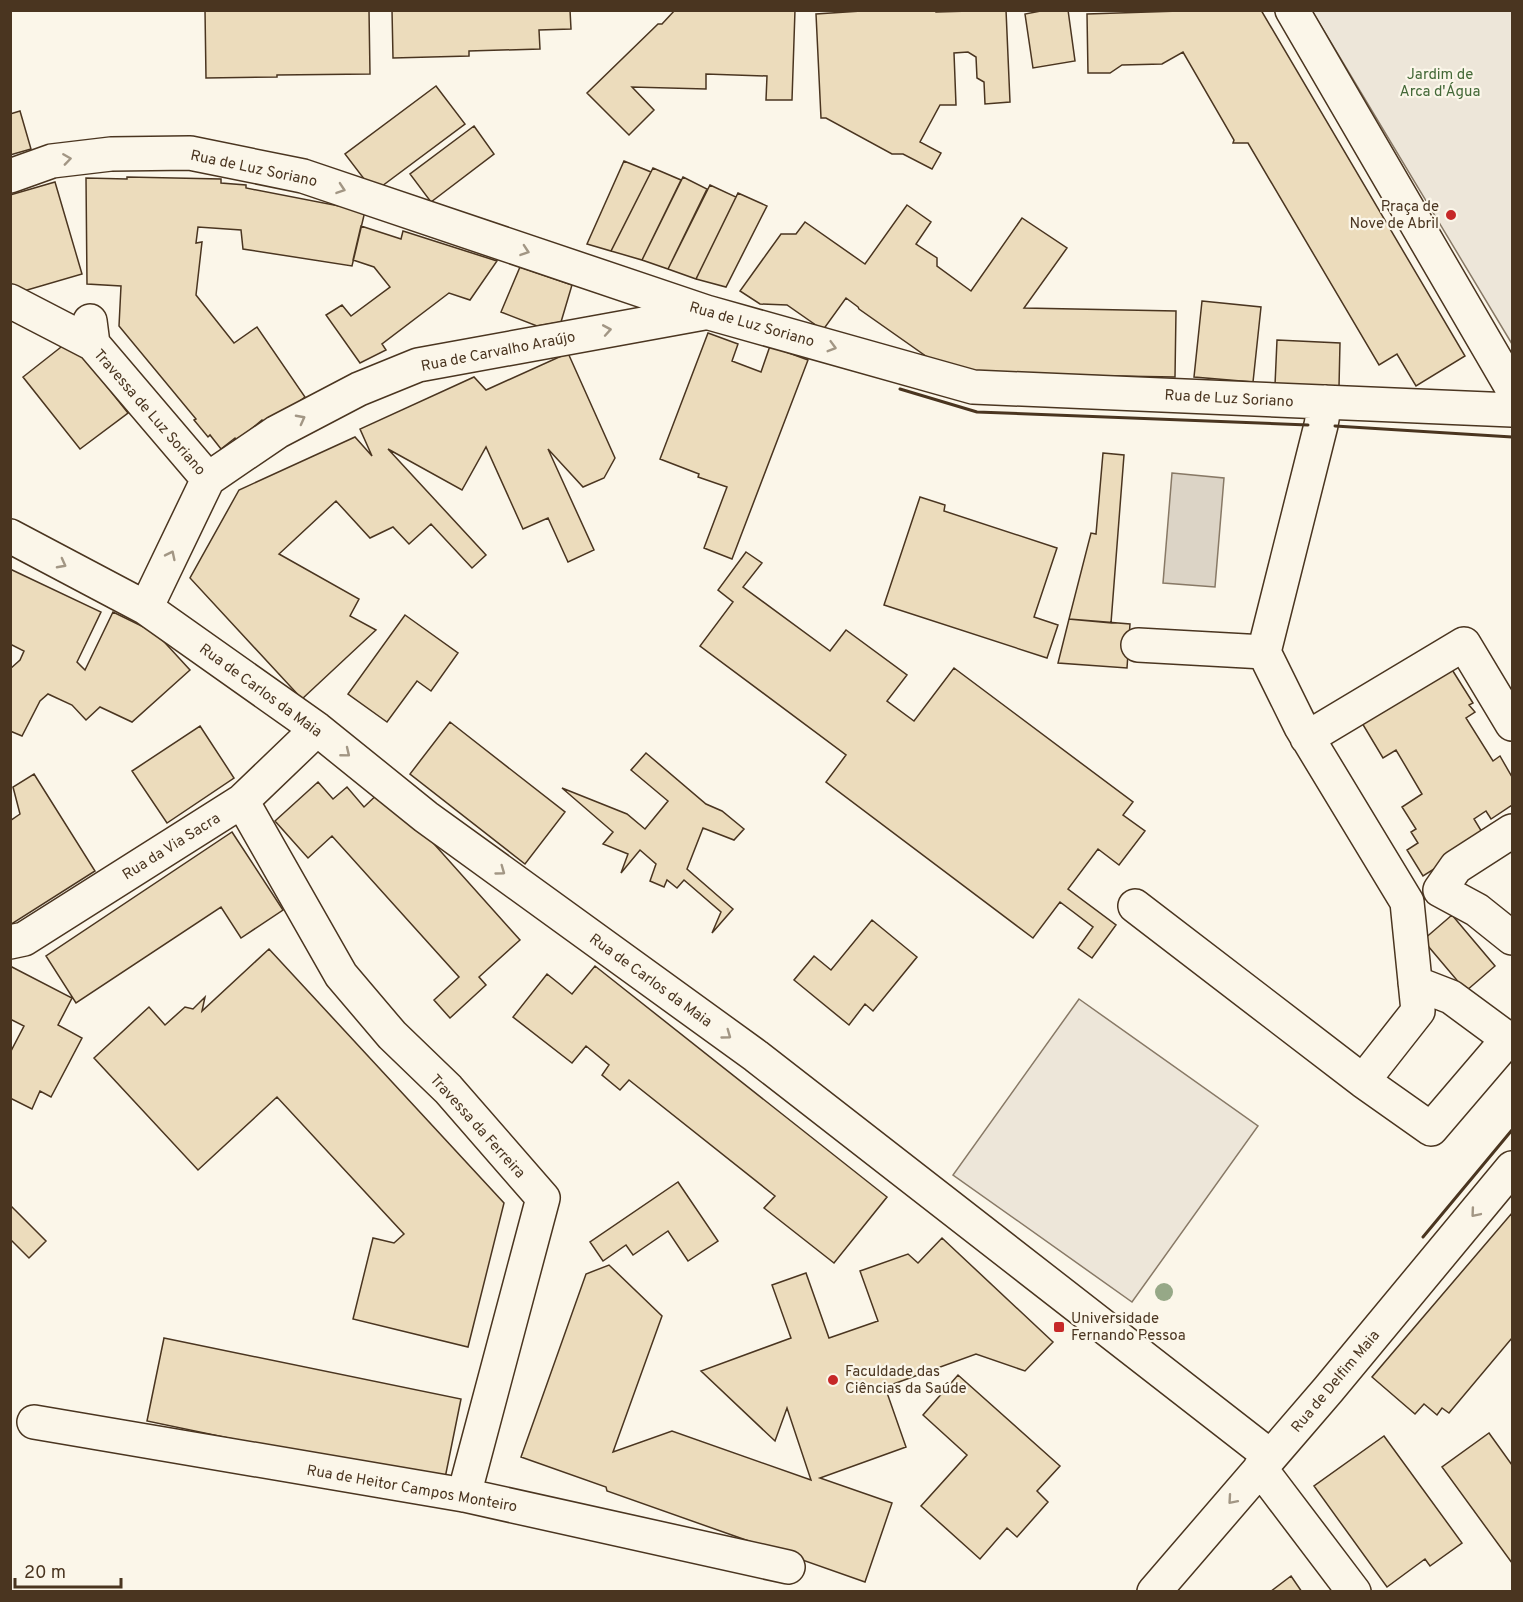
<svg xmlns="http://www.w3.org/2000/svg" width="1523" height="1602" font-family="Overpass,sans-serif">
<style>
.green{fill:#ede6d9;stroke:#887966;stroke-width:1.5}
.water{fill:#dcd4c6;stroke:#887966;stroke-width:1.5}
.building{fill:#ecdcbc;stroke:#4a3520;stroke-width:1.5}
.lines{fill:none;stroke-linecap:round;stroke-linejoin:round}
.minor-casing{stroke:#4a3520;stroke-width:36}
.minor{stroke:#fbf6e9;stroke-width:33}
.wall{stroke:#4a3520;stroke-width:3}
.tree{fill:#96a887}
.oneway{stroke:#a29684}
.poi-dot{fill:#c62828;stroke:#fbf6e9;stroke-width:2}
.labels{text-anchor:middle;stroke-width:4.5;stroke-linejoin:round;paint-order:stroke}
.park-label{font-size:15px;fill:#436837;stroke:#fbf6e9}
.street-label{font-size:15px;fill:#4a3520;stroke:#fbf6e9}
.poi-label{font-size:15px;fill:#4a3520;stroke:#fbf6e9;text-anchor:start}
</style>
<rect width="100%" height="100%" fill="#fbf6e9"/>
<!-- green -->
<path class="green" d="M1312,11H1512V344Z
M1079,999L1258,1126L1132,1302L953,1175Z"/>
<!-- water -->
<path class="water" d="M1172,473L1224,478L1215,587L1163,583Z"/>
<!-- building -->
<path class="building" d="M205,10H369L370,74L277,75V77L206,78Z
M392,10H570L571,29L539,30L540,49L469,51V56L393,58Z
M675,10H795L792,100H766L767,76L706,74V89L632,87L654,110L629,135L587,93L658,24H662Z
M877,10H933L936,12L1006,10L1010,102L985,104L984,82L977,78L976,57L968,52L954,53L956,105H940L920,142L941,153L932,169L903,154H892L826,118H821L816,14Z
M1046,10H1068L1075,61L1033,68L1025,14Z
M1211,10H1261L1465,356L1416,386L1397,354L1379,365L1248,143H1233L1234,140L1183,52L1162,64L1122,65L1110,73H1088L1087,14Z
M436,86L465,124L374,192L345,154Z
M20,111L31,149L10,155V114Z
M474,126L494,154L431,202L410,174Z
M624,161L651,172L611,251L587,244Z
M653,168L681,180L642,260L611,251Z
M127,177L221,179V183L246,185V188L365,211L352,266L243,249L241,230L198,227L196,243L202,242L196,295L234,343L257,327L305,397L288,410L287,408L266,424L262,420L237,441L235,438L221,449L210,435L208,437L194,420L196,419L119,326L121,286L87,284L86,178L127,179Z
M683,177L707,189L668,269L642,260Z
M55,182L82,274L10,295V195Z
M710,185L736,197L696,279L668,269Z
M738,193L767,206L726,287L696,279Z
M907,205L931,222L916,244L937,258V266L971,291L1022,218L1067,248L1024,308L1176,311L1175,377L950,373L859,309L858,307L846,298L823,330L787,305L760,304L740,291L781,234H796L805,222L865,264Z
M361,226L401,239L403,231L497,261L470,300L449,293L382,344L386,350L360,363L326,315L342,305L351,316L390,287L374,267L353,260Z
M520,267L572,285L561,322L537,326L501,312Z
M1202,301L1261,307L1253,382L1194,377Z
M708,333L738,344L732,361L761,372L770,346L808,360L732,559L704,548L727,487L698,477L699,474L660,459Z
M70,340L128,413L80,449L23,377Z
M1277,340L1340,343L1339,387L1275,385Z
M568,353L615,458L604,478L583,487L548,449L594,550L568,562L548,518L523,529L486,447L462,490L388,449L486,555L472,568L431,524L409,544L393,527L370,538L336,501L279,554L359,599L350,616L376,630L302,699L190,578L239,490L355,437L372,456L360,429L474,377L486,390Z
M1103,453L1124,455L1111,623L1069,619L1091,533L1096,534Z
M920,497L945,505L944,511L1057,548L1034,617L1058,625L1047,658L884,605Z
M746,552L762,563L743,587L830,651L846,630L907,675L887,701L914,721L954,668L1133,802L1123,815L1145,831L1119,865L1098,849L1068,889L1116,925L1092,958L1078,948L1093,927L1060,902L1033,938L826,782L846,755L700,646L733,602L718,590Z
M10,569L101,612L77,662L85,670L113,612L156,633L190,670L132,722L100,707L86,720L72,705L48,694L40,701L22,736L10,731V669L20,660L24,651L10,644Z
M405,615L458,653L431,691L417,681L387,722L348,694Z
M1069,619L1130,624L1127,668L1058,663Z
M1451,668L1473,703L1469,705L1475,712L1466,718L1493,761L1500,756L1512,777V805L1491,819L1486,811L1474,819L1485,837L1423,876L1407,850L1418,843L1411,832L1416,829L1402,807L1422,794L1396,750L1383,758L1362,723Z
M450,722L565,812L525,864L410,774Z
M200,726L234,778L167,823L132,771Z
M646,753L706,804L722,811L744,829L734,840L703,828L687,869L733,909L712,933L721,912L684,880L677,888L667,880L664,887L650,881L656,864L640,850L621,873L628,854L603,844L613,832L562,788L627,814L645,829L668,801L631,770Z
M34,774L95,871L10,925V821L20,814L13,787Z
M318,782L333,799L347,787L364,807L384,788L520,940L479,977L486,985L450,1018L434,1000L459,977L332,836L308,858L275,821Z
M232,832L283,910L241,938L221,907L76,1003L46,956Z
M1452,915L1495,966L1466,991L1423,940Z
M872,920L917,957L873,1011L865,1004L849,1025L794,980L814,956L831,970Z
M269,949L504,1203L468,1347L353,1319L373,1238L394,1243L404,1234L277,1097L198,1170L94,1058L149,1007L165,1025L185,1007L193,1009L205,997L202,1011Z
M10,966L72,998L58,1025L82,1038L51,1097L40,1091L32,1109L10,1098V1053L24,1026L10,1019Z
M595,966L887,1197L834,1263L764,1208L775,1196L629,1080L620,1090L602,1075L609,1065L586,1046L572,1063L513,1017L547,974L572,994Z
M678,1182L718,1241L688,1261L668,1231L633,1255L626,1245L603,1261L590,1242Z
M10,1205L46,1241L29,1258L10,1239Z
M1512,1213V1338L1449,1413L1442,1408L1437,1415L1424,1404L1415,1414L1372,1377Z
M942,1238L1053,1342L1025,1371L976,1354L885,1387L906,1447L820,1478L892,1503L865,1582L607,1491L606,1487L521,1457L586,1274L609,1265L662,1316L613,1452L672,1431L811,1480L787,1408L775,1441L701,1371L791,1338L772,1285L806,1273L829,1338L878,1321L860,1271L908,1254L918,1263Z
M164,1338L461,1399L444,1483L147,1421Z
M958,1375L1060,1466L1037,1491L1048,1502L1017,1537L1007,1528L980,1559L921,1506L967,1455L923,1415Z
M1489,1433L1512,1465V1563L1442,1467Z
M1384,1436L1462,1543L1430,1566L1425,1559L1387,1587L1314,1486Z
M1291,1576L1302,1592H1270Z"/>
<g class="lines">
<defs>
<path id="minor" d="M1292,10L1512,388
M10,176L52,161L111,154L190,153L303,176L706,312L973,387L1512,410
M10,301L93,344
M90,321L93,344L208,479
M10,536L146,608L317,729L426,817L756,1056L1270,1456
M146,608L208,479L277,432L359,389L418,365L704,313
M1138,645L1264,652
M1307,738L1464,644L1512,724
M242,801L341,975L392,1035L448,1089L543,1198L464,1495
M1512,831L1456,867L1440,890L1477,910L1512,938
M1135,906L1363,1081L1418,1011L1407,902L1301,727L1264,652L1321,425L1325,402
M10,942L24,939L242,801L317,729
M1363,1081L1431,1129L1508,1039L1451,997L1415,983
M34,1422L464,1495L788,1567
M1260,1468L1354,1592
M1154,1592L1328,1390L1512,1168"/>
</defs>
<!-- minor casing -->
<use href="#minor" class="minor-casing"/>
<!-- minor -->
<use href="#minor" class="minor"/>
<!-- wall -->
<path class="wall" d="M900,389L977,412L1308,425
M1335,426L1512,437
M1423,1237L1512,1130"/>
</g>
<!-- trees -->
<circle class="tree" cx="1164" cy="1292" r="9"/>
<!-- one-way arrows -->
<defs><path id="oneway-chevron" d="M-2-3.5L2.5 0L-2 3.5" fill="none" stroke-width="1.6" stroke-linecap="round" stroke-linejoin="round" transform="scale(1.5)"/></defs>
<g class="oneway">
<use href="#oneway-chevron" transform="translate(67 159) rotate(-8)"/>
<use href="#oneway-chevron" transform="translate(341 189) rotate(19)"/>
<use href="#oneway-chevron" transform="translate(525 251) rotate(19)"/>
<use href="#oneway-chevron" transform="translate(607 330) rotate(-10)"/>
<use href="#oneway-chevron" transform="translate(832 347) rotate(16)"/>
<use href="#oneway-chevron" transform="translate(301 419) rotate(-28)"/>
<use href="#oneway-chevron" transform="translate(171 555) rotate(-64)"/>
<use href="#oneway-chevron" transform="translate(62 564) rotate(28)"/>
<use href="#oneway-chevron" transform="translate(346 753) rotate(39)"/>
<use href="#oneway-chevron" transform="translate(501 871) rotate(36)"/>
<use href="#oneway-chevron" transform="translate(727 1035) rotate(36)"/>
<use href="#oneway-chevron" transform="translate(1475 1213) rotate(130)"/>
<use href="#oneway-chevron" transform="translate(1232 1500) rotate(131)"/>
</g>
<!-- markers -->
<g class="poi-dot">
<circle cx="1451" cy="215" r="6"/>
<rect x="1053" y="1321" width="12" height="12" rx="3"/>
<circle cx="833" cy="1380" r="6"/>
</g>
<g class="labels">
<!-- park labels -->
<g class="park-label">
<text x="1440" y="79">Jardim de<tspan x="1440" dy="17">Arca d'Água</tspan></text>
</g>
<!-- street labels -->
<g class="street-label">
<text transform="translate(254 168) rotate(12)" y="5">Rua de Luz Soriano</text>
<text transform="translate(752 324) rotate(16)" y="5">Rua de Luz Soriano</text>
<text transform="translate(498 351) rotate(-11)" y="5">Rua de Carvalho Araújo</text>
<text transform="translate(1229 398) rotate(3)" y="5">Rua de Luz Soriano</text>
<text transform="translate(150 412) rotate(49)" y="5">Travessa de Luz Soriano</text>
<text transform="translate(261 690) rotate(36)" y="5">Rua de Carlos da Maia</text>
<text transform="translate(171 846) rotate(-32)" y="5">Rua da Via Sacra</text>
<text transform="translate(651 980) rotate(36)" y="5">Rua de Carlos da Maia</text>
<text transform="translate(478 1126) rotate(48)" y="5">Travessa da Ferreira</text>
<text transform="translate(1335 1381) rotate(-50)" y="5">Rua de Delfim Maia</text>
<text transform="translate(412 1488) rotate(10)" y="5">Rua de Heitor Campos Monteiro</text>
</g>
<!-- poi labels -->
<g class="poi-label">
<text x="1439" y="211" text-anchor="end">Praça de<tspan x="1439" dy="17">Nove de Abril</tspan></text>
<text x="1071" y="1323">Universidade<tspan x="1071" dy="17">Fernando Pessoa</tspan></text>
<text x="845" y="1376">Faculdade das<tspan x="845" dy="17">Ciências da Saúde</tspan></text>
</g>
</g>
<!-- border -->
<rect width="1523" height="1602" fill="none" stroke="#4a3520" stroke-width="24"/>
<!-- scale -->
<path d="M15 1578v9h106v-9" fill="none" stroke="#4a3520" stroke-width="3"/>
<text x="24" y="1578" font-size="18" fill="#4a3520" stroke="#fbf6e9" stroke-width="4.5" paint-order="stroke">20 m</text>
</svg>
